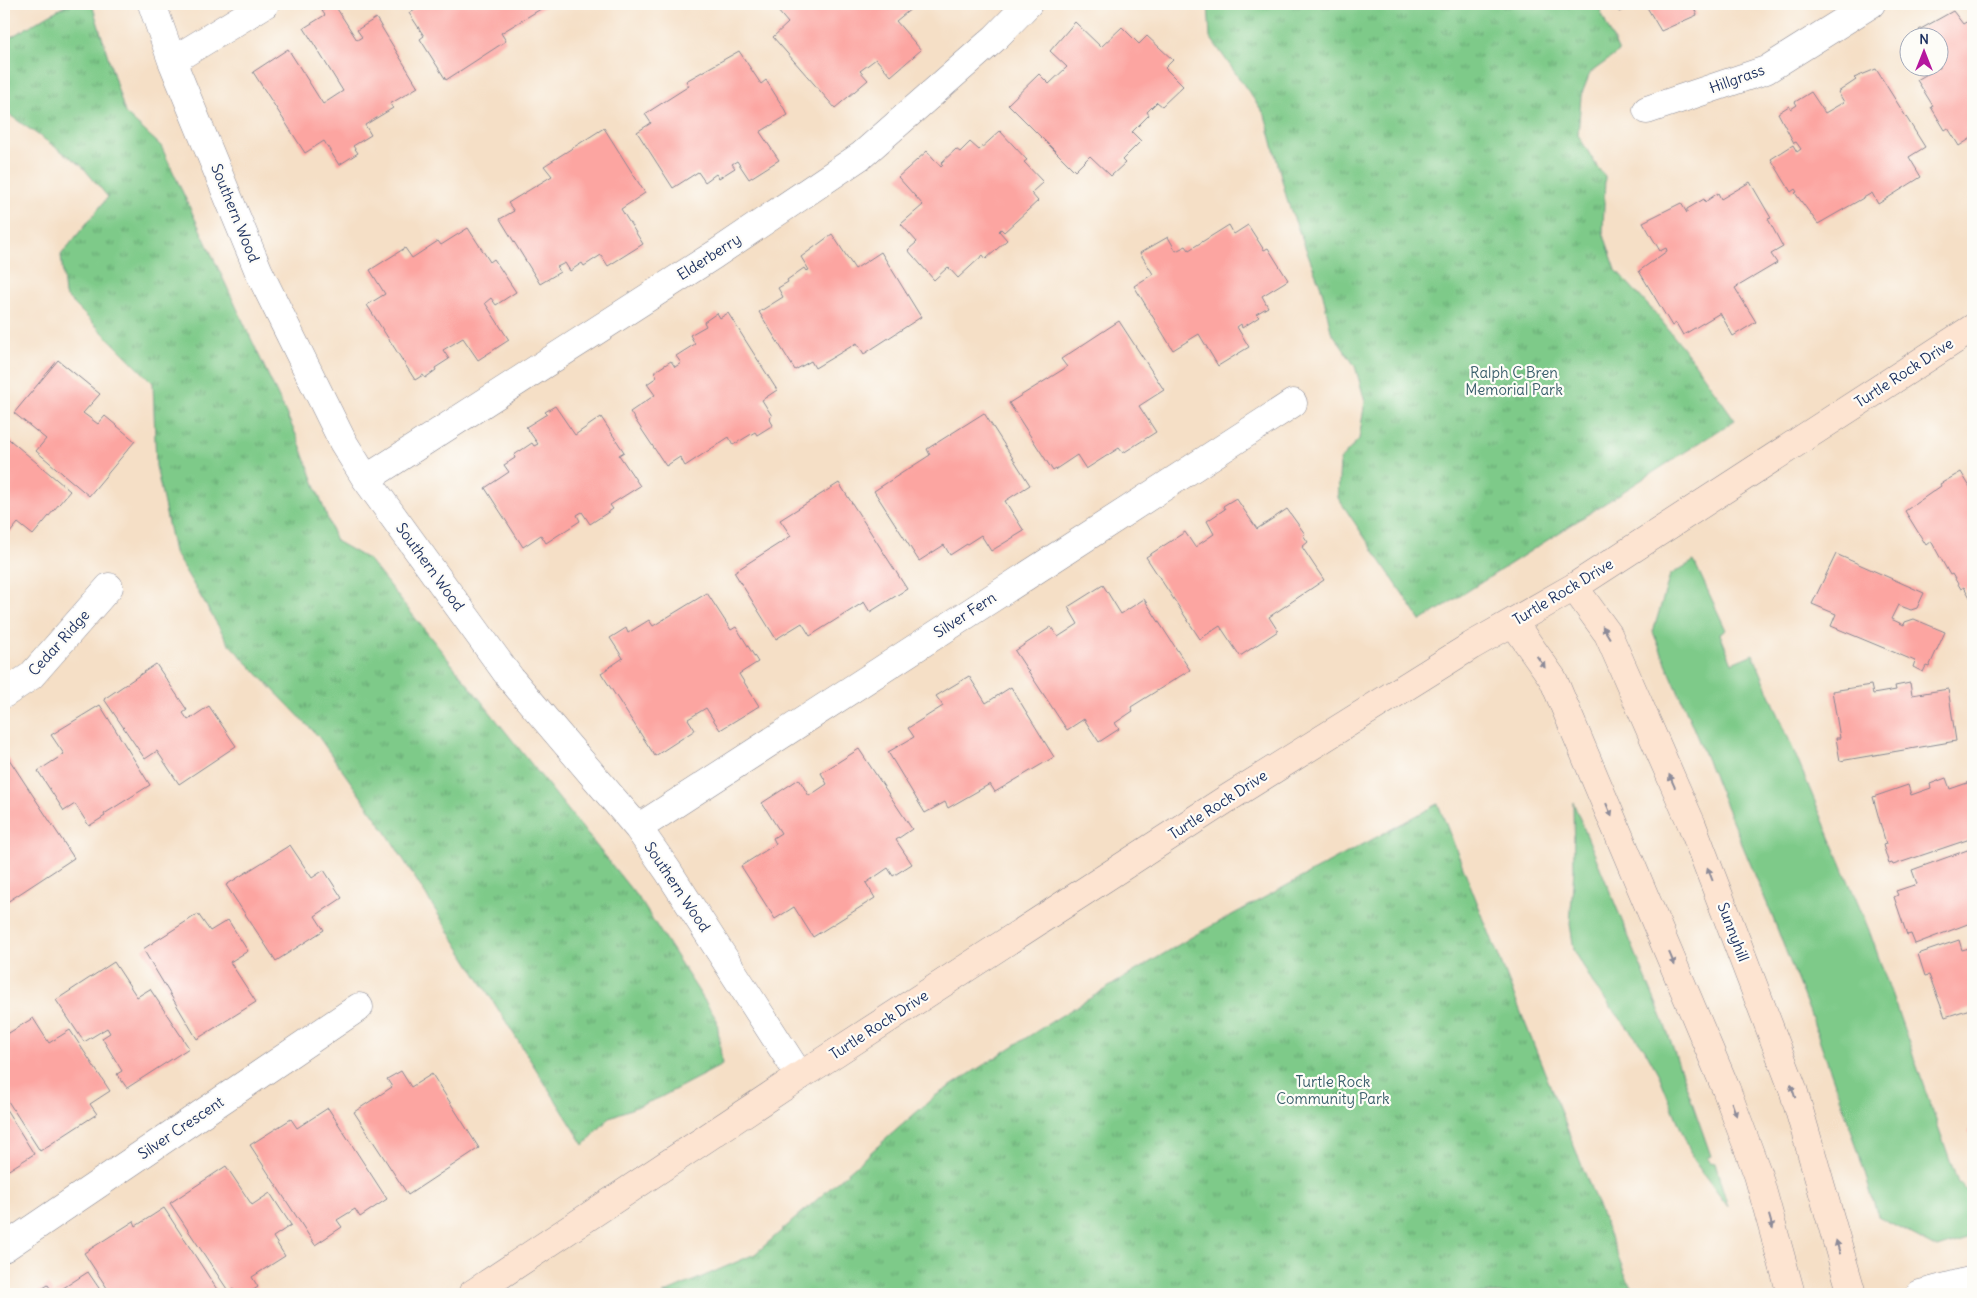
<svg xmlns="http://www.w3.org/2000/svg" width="1977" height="1298" font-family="Delius,sans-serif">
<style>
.grass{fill:#7eca89;stroke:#4c7c74}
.park{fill:url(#park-tufts);stroke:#4c7c74}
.building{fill:#fca5a1}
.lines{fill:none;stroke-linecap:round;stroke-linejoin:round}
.street-casing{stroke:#888792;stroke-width:29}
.secondary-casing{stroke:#888792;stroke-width:29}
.street{stroke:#fff;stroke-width:28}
.secondary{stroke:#fde4d1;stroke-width:28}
.oneway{fill:#8c8a98}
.labels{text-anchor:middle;stroke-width:4.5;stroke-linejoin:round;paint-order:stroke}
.street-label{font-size:15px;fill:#1b2f5e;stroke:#fdfcf7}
.park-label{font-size:15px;fill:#395e6b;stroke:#fdfcf7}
</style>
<defs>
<pattern id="park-tufts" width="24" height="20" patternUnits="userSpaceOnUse" patternTransform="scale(1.25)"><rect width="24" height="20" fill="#7eca89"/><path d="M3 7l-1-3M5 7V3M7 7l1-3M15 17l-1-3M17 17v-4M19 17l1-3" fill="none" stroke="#66a473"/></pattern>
</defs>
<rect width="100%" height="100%" fill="#fdfcf7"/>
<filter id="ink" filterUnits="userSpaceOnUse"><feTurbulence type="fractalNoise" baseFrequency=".02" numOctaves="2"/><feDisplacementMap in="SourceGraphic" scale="10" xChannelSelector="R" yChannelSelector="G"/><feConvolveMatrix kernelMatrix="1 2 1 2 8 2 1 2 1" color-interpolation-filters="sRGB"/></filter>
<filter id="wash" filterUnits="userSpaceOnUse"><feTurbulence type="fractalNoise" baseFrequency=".0096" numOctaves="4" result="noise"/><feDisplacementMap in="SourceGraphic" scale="20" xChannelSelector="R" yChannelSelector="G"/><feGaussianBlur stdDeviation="1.12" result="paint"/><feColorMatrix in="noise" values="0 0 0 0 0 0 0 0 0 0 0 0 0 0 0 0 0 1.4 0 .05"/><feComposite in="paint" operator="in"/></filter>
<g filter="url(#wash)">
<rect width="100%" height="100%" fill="#f5dfc6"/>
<!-- grass -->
<path class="grass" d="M1694,561L1726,630L1720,634L1732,663L1753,654L1869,930L1958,1183L1962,1184L1964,1189L1968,1188L1973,1206V1237L1938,1248L1878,1216L1854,1138L1810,1013L1771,913L1653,632L1670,575Z
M1573,802L1663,1020L1711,1156L1707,1158L1709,1162L1715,1163L1728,1207L1694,1161L1659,1075L1644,1048L1595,987L1574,950L1570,924L1574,869Z"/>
<!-- park -->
<path class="park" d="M68,4H92L125,113L161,146L298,439L336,541L369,560L642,903L717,1020L722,1065L659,1098L610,1117L584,1145L386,832L318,736L229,644L174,552L156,466L153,383L65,295L61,255L108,197L81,165L4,111V41Z
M1208,4H1597L1619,52L1590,73L1581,96L1578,135L1598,168L1605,176L1603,232L1616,270L1656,314L1694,362L1735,420L1421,621L1338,498L1340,460L1359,439L1365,401L1355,366L1331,331L1322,290L1288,203L1265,115L1210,37Z
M1438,804L1627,1279L1638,1294H663L755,1254L935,1096L1059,1017L1195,935Z"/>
<g id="blocks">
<!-- building -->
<path class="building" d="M334,4L357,40L362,37L357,30L376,18L418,87L390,104L393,108L365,125L371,135L353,146L358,153L339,165L324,141L305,153L253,72L288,49L323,104L343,91L304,28L325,15L322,11Z
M422,4H549L501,33L506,41L446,80L420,39L424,36L409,13Z
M772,4H917L896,21L921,50L891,76L876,59L860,71L868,80L835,108L773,37L788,23Z
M1615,4H1637L1619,12Z
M1645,4H1695L1697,7L1694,8L1697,15L1661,31Z
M1953,11L1963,24L1973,18V137L1959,146L1948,128L1945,130L1931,107L1933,106L1917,80L1929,73L1927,70L1932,68H1940V38H1924L1919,30Z
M1075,22L1101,47L1122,27L1139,44L1147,36L1173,60L1165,68L1183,86L1162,106L1157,102L1147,112L1149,115L1132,132L1141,141L1122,160L1125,163L1111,176L1090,156L1075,171L1008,104L1039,74L1049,84L1067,67L1050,51Z
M739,51L761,84L766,80L788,115L760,132L779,160L749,179L737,161L732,164L735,168L719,178L716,174L705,182L698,172L673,188L637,132L651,123L645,114L689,86L686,81Z
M1876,69L1925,147L1909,157L1921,177L1878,204L1872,193L1818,224L1795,193L1797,192L1795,189L1791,192L1771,159L1793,145L1797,152L1801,149L1796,142L1794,143L1778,113L1789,106L1791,109L1797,105L1795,102L1811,92L1825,113L1844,102L1838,92L1856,80L1854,78Z
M604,128L645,193L621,209L643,244L608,266L601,255L584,266L582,263L570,271L565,263L557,267L560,272L540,284L500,219L514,211L508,203L552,176L544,166Z
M1000,131L1027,160L1024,162L1043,182L1031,193L1038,201L1004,232L1001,229L999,231L1007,240L986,259L983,255L958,278L948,267L934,280L908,250L917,242L901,224L923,205L898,177L927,151L941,167L943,165L941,163L956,149L960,152L970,142L979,150Z
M1750,182L1771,218L1768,219L1783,247L1771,254L1777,263L1735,288L1756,322L1733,336L1720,313L1683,335L1676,323L1672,326L1639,271L1667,251L1666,248L1660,251L1643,222L1681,203L1687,213V209L1704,199L1705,202L1718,193L1721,199Z
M1229,225L1234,234L1248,225L1264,250L1268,248L1288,280L1262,296L1268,307L1256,314L1259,317L1242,328L1241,324L1237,327L1249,347L1218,366L1199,334L1173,350L1134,286L1153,274L1140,253L1168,237L1176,251L1186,246L1189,250Z
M468,228L490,262L494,259L516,292L496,305L491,298L485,303L509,340L478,360L463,338L443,350L449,359L435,368L436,370L425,378L423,375L415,380L367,305L385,294L370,270L405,248L412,258L438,241L441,245Z
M832,234L855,269L881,252L921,317L864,354L857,343L815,368L811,361L795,370L759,312L783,297L778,288L788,282L787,280L804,268L806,271L809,270L801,257Z
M717,313L720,318L728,313L777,390L762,400L772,416L769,418L773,425L757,435L755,432L733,445L729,437L685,466L680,457L666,466L630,412L655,395L647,384L657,377L654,372L671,361L675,367L681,363L676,356L695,344L690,335L706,326L704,322Z
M1119,321L1164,390L1139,406L1156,432L1123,453L1119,448L1086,469L1077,455L1053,471L1009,403L1067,367L1061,359Z
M58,360L100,394L83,413L98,424L105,416L135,441L89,496L36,451L46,439L14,413Z
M555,406L575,435L601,417L624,452L619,455L640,486L610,505L613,509L590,524L582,512L577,515L580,521L546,543L541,535L523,547L485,488L509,472L504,465L515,458L514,455L532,443L534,446L538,444L526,427L547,414L545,412Z
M984,413L1030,485L1005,501L1024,531L991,551L981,535L950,555L944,545L919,561L874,491L930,455L927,449Z
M4,435L70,491L33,535L18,523L4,540Z
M1961,472L1973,492V598L1971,599L1964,587L1961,589L1952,574L1950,575L1931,541L1926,545L1905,511L1941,486L1940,484Z
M839,483L907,589L870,612L864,602L810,636L802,623L776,639L734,572L791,536L780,520Z
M1236,498L1257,529L1287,509L1305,534L1303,535L1308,542L1302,547L1324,580L1269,617L1278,631L1240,656L1220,626L1200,639L1146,557L1185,532L1195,547L1214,534L1207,521L1225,509L1223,506Z
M1836,554L1924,593L1917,608L1911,610L1898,605L1891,619L1904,625L1905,622L1914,619L1945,632L1929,667L1926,666L1923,672L1913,667L1915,661L1831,626L1836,614L1812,604Z
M1103,585L1121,614L1144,599L1190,670L1131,707L1133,711L1115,723L1119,729L1099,742L1084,719L1067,730L1015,651L1051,627L1058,637L1078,624L1068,607Z
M707,593L731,630L736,627L758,662L739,674L759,706L720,730L706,708L688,719L695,730L655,756L601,673L623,658L610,638L626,628L628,633L649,620L653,626Z
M156,664L187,710L183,713L188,720L209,706L236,746L179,784L157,751L145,759L104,699Z
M969,676L986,703L1011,687L1054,757L995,792L990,784L948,808L945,802L925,813L888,752L914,737L908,728L943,706L936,696Z
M1910,683L1912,695L1948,689L1956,741L1840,761L1836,738H1840L1832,691L1871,685L1873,694L1896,690L1895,686Z
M100,705L150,785L104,814L105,816L89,826L75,804L64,811L38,771L64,754L51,735Z
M859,749L912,829L896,840L912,864L893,876L888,868L866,883L875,898L813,937L794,907L775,919L741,866L776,844L773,838L781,833L762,803L799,779L809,796L827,784L821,773Z
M7,756L74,858L4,904V758Z
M1946,778L1950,789L1973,781V838L1893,865L1892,863L1889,864L1883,845L1886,844L1873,797L1908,785L1911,795L1931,788L1930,784Z
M290,845L312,878L324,870L342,898L315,916L324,930L276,961L226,885Z
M1973,848V922L1915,944L1911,934L1907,935L1894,897L1898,895L1896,891L1917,884L1912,870Z
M198,914L210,931L228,920L248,951L230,962L256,1002L197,1039L143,949Z
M1959,940L1962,950L1973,947V1008L1945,1017L1929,975L1925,976L1918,954Z
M114,962L137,997L150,989L189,1048L127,1088L117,1074L122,1071L102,1038L110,1033L107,1028L84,1042L56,1000Z
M33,1018L49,1043L70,1030L110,1091L90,1104L97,1114L40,1151L6,1098L8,1096L4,1090V1036Z
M401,1071L411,1087L432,1074L479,1148L408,1195L354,1112L392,1087L387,1079Z
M4,1106L34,1154L4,1173Z
M328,1108L387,1199L360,1217L355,1209L337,1220L342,1227L315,1245L250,1145L291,1119L297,1128Z
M1973,1122V1135L1968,1132Z
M226,1166L252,1205L270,1193L291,1225L273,1237L285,1256L252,1277L258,1287L247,1294H237L233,1289L229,1292L170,1203Z
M164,1208L220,1294H111L84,1253L134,1221L136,1226Z
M88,1272L103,1294H54Z
M48,1285L54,1294H34Z"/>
</g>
</g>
<g filter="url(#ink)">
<use href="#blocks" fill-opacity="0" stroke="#888792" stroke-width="1"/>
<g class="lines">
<defs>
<path id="street" d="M152,4L172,61L259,272L343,442L366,479L511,679L638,828L668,871L800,1076
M172,61L265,4
M1647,110L1766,70L1871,4
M366,479L714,255L862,155L995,38L1028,4
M4,694L31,676L109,587
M638,828L1293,403
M4,1248L359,1007
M1920,1294L1973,1280"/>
<path id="secondary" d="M1574,587L1608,634L1692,825L1793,1089L1852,1294
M1513,622L1553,679L1726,1089L1758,1175L1791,1294
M472,1294L800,1076L1225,800L1471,646L1574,587L1973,328"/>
</defs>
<!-- street casing -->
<use href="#street" class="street-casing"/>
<!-- secondary casing -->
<use href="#secondary" class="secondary-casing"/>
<!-- street -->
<use href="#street" class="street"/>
<!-- secondary -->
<use href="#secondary" class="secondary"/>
</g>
<!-- one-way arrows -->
<defs><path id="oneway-solid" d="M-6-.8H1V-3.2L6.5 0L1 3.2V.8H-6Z" transform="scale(1.25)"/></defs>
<g class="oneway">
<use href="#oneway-solid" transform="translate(1606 632) rotate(-121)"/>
<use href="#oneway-solid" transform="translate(1541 662) rotate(55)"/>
<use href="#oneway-solid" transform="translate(1672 781) rotate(-114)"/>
<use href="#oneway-solid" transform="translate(1609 810) rotate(67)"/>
<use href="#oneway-solid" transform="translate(1710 874) rotate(-111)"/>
<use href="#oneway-solid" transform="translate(1672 959) rotate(67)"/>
<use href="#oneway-solid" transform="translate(1793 1091) rotate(-108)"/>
<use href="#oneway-solid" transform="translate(1734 1109) rotate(70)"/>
<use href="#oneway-solid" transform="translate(1771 1222) rotate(74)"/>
<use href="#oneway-solid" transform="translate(1838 1247) rotate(-106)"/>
</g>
</g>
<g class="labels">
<!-- street labels -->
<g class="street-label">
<text transform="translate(1737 79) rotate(-20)" y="5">Hillgrass</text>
<text transform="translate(235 213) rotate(68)" y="5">Southern Wood</text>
<text transform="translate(709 257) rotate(-33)" y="5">Elderberry</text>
<text transform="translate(1904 373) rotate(-33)" y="5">Turtle Rock Drive</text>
<text transform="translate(430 567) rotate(54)" y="5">Southern Wood</text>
<text transform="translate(1563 592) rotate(-31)" y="5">Turtle Rock Drive</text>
<text transform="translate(965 615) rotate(-33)" y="5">Silver Fern</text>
<text transform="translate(59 643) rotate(-48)" y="5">Cedar Ridge</text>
<text transform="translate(1218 805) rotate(-33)" y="5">Turtle Rock Drive</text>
<text transform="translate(677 887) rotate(56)" y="5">Southern Wood</text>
<text transform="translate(1733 932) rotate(69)" y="5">Sunnyhill</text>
<text transform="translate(879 1025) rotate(-33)" y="5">Turtle Rock Drive</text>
<text transform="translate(181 1128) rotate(-34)" y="5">Silver Crescent</text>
</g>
<!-- park labels -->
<g class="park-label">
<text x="1514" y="378">Ralph C Bren<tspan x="1514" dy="17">Memorial Park</tspan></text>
<text x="1333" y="1087">Turtle Rock<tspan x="1333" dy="17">Community Park</tspan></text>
</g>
</g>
<!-- margin -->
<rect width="1977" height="1298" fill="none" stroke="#fdfcf7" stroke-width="20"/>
<!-- north arrow -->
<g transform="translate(1924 52)"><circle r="24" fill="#fdfcf7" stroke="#a3aaba"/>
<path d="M0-4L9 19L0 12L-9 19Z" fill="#b5179e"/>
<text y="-8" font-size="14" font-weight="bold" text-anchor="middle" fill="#1b2f5e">N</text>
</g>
</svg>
